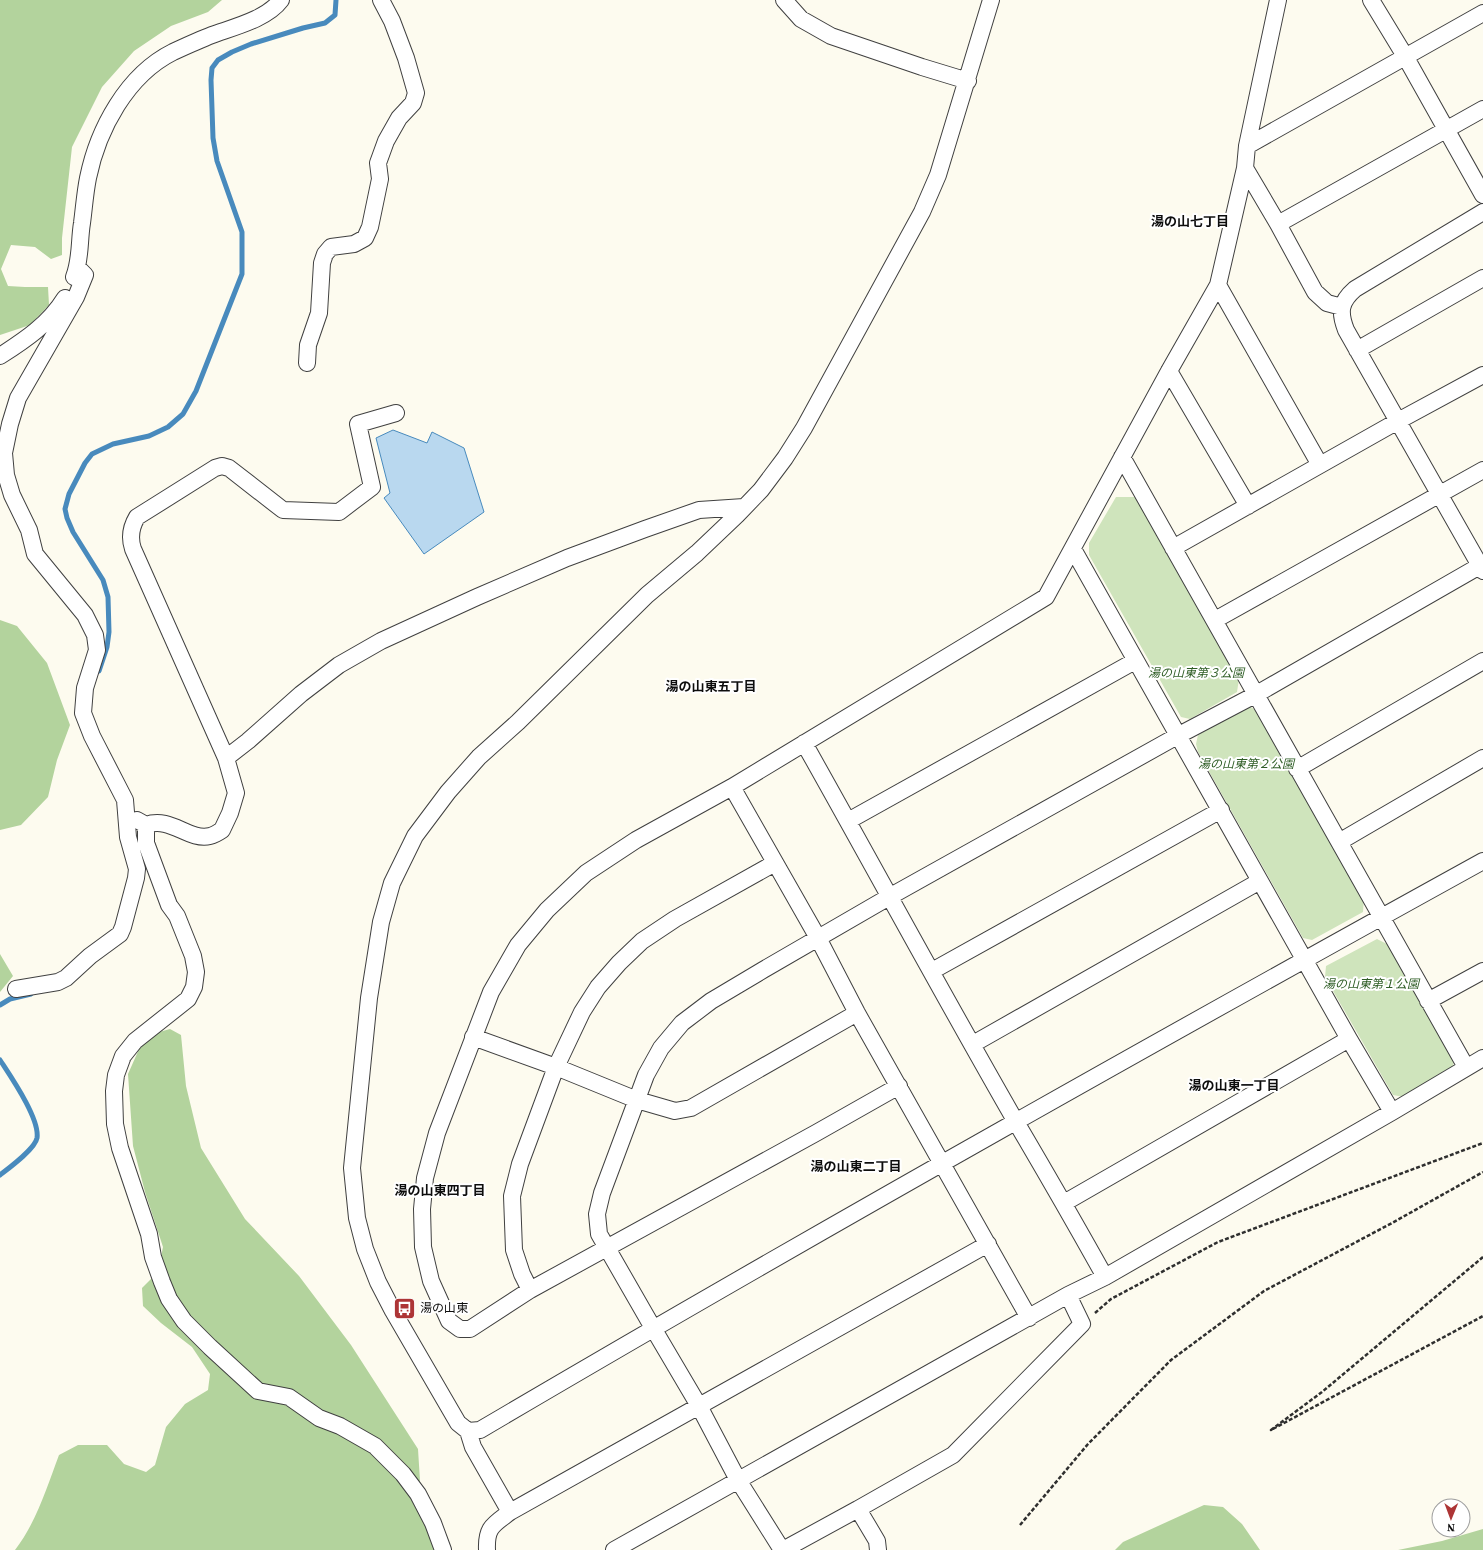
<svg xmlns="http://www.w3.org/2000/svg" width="1483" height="1550" font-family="'Source Serif 4','Noto Sans JP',serif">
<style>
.green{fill:#cfe4bc}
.forest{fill:#b3d39d}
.water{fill:#b9d8ef;stroke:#488abd}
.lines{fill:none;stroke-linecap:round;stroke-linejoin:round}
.stream{stroke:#488abd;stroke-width:5}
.minor-casing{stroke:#404040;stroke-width:18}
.path{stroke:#2f2f2f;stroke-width:2.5;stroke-dasharray:4 2;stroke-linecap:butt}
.minor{stroke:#fff;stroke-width:16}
.labels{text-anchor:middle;stroke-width:4;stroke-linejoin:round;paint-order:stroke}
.park-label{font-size:12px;font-style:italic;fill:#2e5d25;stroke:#fff}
.poi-label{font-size:12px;fill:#0d0d0d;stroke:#fff;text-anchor:start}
.neighbourhood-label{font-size:13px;font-weight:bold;fill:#0d0d0d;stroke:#fff}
</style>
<rect width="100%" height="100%" fill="#fdfbef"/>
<!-- green -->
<path class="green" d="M1116,497H1135L1239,679L1237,692L1190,719L1181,717L1089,555V543Z
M1249,706L1259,712L1364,898L1363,912L1312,940L1303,938L1198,752L1196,744L1198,735Z
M1377,939L1391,946L1454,1057L1453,1069L1404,1097L1393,1095L1325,977L1326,966Z"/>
<!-- forest -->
<path class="forest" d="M0,0H222L208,12L171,26L134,51L102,87L72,147L62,238V255L51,259L35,247L11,245L1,269L8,286L25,287H48L49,305L30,325L0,335Z
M0,620L17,626L47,663L70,725L57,760L48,797L21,825L0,830Z
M0,954L13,976L0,992Z
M170,1029L181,1035L186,1086L201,1148L245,1219L299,1276L351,1345L418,1449L421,1497L434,1550H15C36,1523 47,1487 59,1455L78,1445H107L124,1464L146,1472L155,1465L166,1427L185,1404L208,1390L210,1374L192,1347L161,1323L143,1306L142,1288L158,1272L163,1247L145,1192L133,1146L128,1074L140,1047L152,1034Z
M1204,1505L1223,1507L1242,1524L1260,1550H1115L1123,1542Z
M1483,1529V1550H1398L1442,1541Z"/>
<!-- water -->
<path class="water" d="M393,430L427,443L432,432L464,448L484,512L424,554L384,498L390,493L376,438Z"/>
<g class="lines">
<!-- stream -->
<path class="stream" d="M99,671L107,647L109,632L108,597L103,580L73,532L67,518L65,509L69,494L85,463L92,454L113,444L149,436L168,427L183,414L196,391L242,274V232L217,161L213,138L211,80L212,68L218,60L232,52L251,44L303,28L325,23L335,15L336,0
M0,1005L10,999L31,994
M0,1060C11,1077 40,1119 37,1138C35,1149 9,1168 0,1175"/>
<defs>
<path id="minor" d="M784,0L801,19L831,36L922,67L968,81
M991,0L938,175L922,212L804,428L785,458L761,490L737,515L697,553L647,595L518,722L479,757L448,792L415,836L392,883L381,922L369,998L352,1168L357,1218L365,1249L378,1282L393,1311L458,1423L468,1431L480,1430C811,1235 1146,1047 1483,861
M1371,0L1405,56L1483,195
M1247,146L1483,13
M1245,168L1278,224L1315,292L1327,303L1342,307
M1483,212L1355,289C1340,302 1339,312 1346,330L1483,571
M1278,224L1483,109
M74,277C81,259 79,241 82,223C84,208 85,193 88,178C98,129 127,75 173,52C186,46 199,40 212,35C234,27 267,19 281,0
M1218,285L1320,465
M1357,350L1483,278
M0,356C25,340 49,324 65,298
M307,363L308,345L319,313L322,263L325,254L331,247L354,244L365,238L370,227L380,179L378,163L386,141L399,118L413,103L416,93L406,58L392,21L381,0
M1169,371L1248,506
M1122,457L1466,1067
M1173,548L1398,421L1483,375
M1073,549L1349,1039L1392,1112
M1215,620L1483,470
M804,743C875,869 944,997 1016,1122C1046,1173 1076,1225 1105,1277
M226,758L248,741L301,694L339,665L381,641L477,597L567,558L645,529L699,510L744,507
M1297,769L1483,661
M732,787L818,938L857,1013L1029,1318
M137,820L146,825C171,816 188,841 210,836C214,835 219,832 222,830L230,813L236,793L226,758L133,549C129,537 131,527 137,517L215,468L222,466L229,468L283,510L339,512L372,487L358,424L396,413
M848,821L1135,661
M146,825V843L169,905L177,916L193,956L196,972L194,987L188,999L135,1041L123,1056L116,1075L114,1091L115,1124L120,1148L149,1234L153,1257L162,1282L169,1299L184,1321L210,1347L258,1391L289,1397L319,1418L340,1426L375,1446L403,1474L418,1494L433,1523L443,1550
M1339,842L1483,758
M932,971L1221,810
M16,989L58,982L66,978L90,956L120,934L123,927L136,878L137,869L128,837L125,800L92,736L83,713L85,688L97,650L95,635L85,615L35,554L29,530L12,495L6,475L4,453L10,424L18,398L76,297L85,275L78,268
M1428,1001L1483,971
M473,1037L556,1067L637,1100L675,1111L691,1108L857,1013
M973,1044L1260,881
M899,1086L816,1133L530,1290L470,1329H460L449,1321L431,1281L423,1247L422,1209L425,1178L437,1133L491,992L518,945L547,910L586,873L636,840L732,787L1046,597L1169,371L1218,285L1245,168L1247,146L1278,0
M1064,1203L1349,1039
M530,1290L522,1274L514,1250L512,1196L520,1164L556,1067L582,1012L598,987L619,963L642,941L675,919L775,863
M468,1431L473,1447L510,1512C493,1525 486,1527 487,1550
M510,1512L988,1244
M614,1550L1068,1295L1105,1277L1392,1112L1483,1058
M782,1550L738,1480L699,1406L653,1328L599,1234L597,1214L602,1193L646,1075L661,1048L682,1023L711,1001L763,970L889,897L1179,735L1255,695L1483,564
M783,1550L858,1509
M878,1550L877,1541L858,1509L953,1455L1082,1324L1068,1295"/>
</defs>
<!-- minor casing -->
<use href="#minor" class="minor-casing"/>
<!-- path -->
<path class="path" d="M1483,1257L1322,1392L1271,1430L1483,1316
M1095,1313L1111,1299L1218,1242L1483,1143
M1020,1525L1088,1444L1171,1360L1264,1291L1392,1223L1483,1172"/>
<!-- minor -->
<use href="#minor" class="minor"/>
</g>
<!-- icons -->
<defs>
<symbol id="bus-square" viewBox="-11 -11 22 22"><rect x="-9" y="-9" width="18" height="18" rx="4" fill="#ad3536" stroke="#fff"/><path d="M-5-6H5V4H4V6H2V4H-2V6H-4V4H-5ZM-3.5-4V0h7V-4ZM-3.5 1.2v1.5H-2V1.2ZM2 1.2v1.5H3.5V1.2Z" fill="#fff"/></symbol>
</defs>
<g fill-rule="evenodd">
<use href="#bus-square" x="392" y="1296" width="25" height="25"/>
</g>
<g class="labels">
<!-- park labels -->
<g class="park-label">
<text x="1196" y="677">湯の山東第３公園</text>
<text x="1246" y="768">湯の山東第２公園</text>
<text x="1371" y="988">湯の山東第１公園</text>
</g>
<!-- poi labels -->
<g class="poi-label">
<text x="420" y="1312">湯の山東</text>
</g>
<!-- neighbourhood labels -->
<g class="neighbourhood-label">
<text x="1190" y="226">湯の山七丁目</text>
<text x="711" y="691">湯の山東五丁目</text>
<text x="1234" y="1090">湯の山東一丁目</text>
<text x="856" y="1171">湯の山東二丁目</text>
<text x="440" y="1195">湯の山東四丁目</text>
</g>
</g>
<!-- north arrow -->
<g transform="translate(1451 1518) rotate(181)"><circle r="19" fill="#ffffff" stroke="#9e9e9e"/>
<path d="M0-3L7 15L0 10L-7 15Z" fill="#ad3536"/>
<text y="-6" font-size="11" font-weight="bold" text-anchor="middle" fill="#0d0d0d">N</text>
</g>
</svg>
